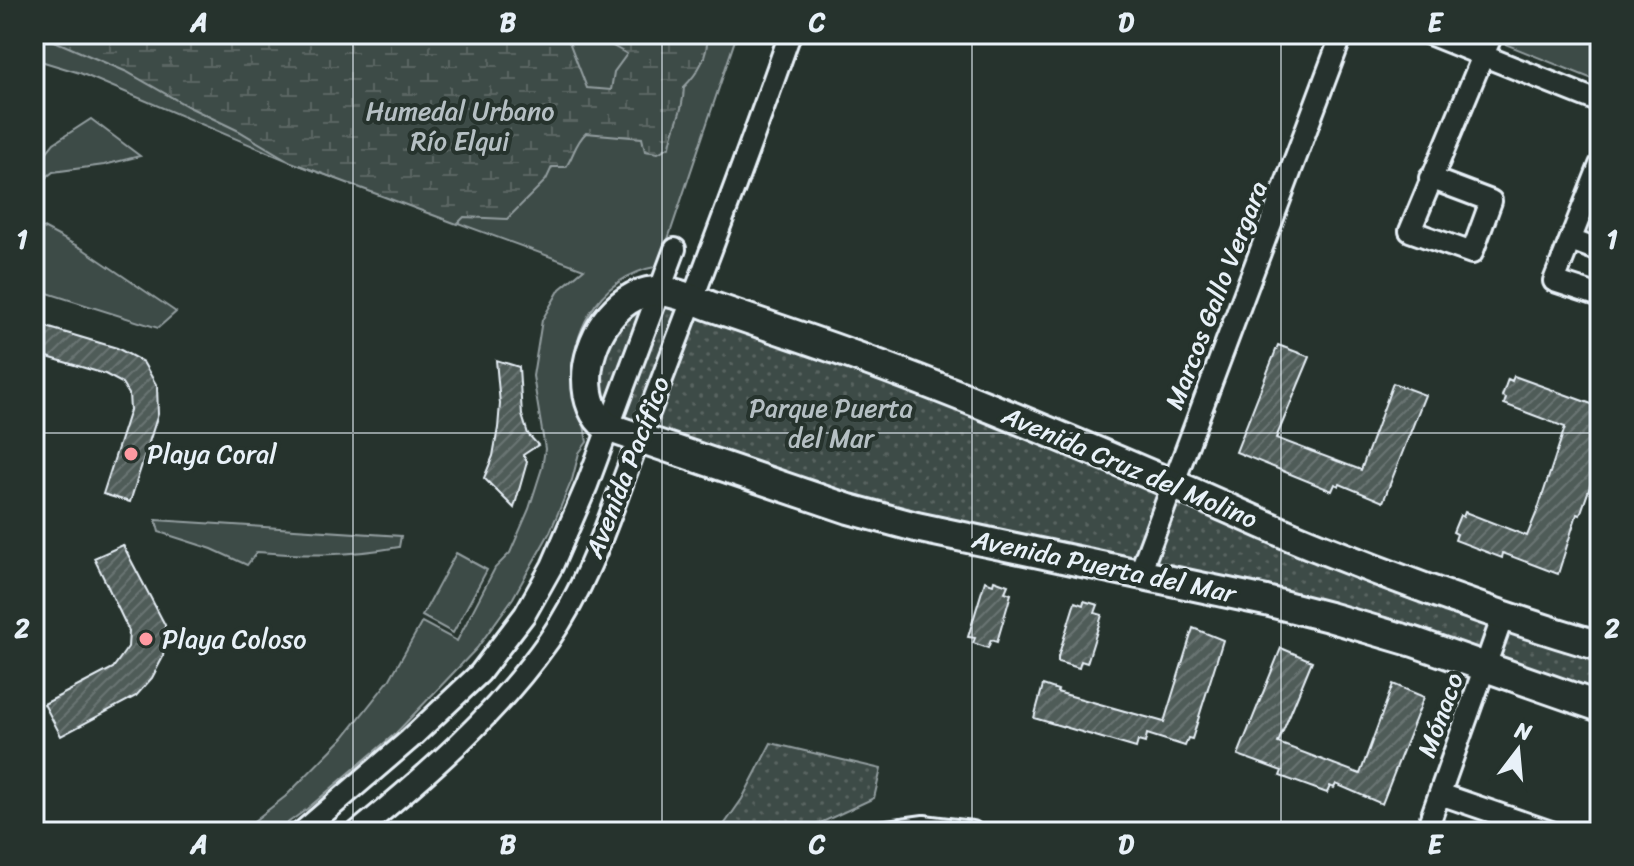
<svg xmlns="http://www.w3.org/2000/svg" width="1634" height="866" font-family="Sriracha,sans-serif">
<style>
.green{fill:#3e4b47;stroke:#939ea0;stroke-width:2}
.wetland{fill:url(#wetland-marsh);stroke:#939ea0;stroke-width:2}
.park{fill:url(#park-dots);stroke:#939ea0;stroke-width:2}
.building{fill:url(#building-hatch);stroke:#e8f1f8;stroke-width:2}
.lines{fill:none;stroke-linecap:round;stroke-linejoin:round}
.street-casing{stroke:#e8f1f8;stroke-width:26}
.secondary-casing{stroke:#e8f1f8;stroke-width:34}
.street{stroke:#26332d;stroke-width:20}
.secondary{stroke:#26332d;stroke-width:28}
.grid{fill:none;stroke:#e8f1f8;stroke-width:2;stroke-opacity:0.55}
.poi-dot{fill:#ff9aa2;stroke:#26332d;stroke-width:3}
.labels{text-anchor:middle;stroke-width:8;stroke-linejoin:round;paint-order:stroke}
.park-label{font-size:26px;fill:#b5bfc3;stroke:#26332d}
.street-label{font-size:26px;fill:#e8f1f8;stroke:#26332d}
.poi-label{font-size:26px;fill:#e8f1f8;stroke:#26332d;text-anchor:start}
.neatline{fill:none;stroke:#e8f1f8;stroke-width:3}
.grid-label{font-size:26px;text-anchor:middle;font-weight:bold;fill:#e8f1f8}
</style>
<defs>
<pattern id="wetland-marsh" width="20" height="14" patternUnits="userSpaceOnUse" patternTransform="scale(2)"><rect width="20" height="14" fill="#3e4b47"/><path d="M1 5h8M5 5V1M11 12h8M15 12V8" fill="none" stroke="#5a6562"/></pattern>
<pattern id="park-dots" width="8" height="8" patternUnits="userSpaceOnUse" patternTransform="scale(2)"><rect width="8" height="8" fill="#3e4b47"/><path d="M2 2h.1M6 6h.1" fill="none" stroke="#5a6562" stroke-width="1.8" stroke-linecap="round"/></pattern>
<pattern id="building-hatch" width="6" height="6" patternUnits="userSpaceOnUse" patternTransform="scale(2)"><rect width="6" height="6" fill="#505c59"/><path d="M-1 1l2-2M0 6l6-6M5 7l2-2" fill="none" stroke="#697472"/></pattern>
</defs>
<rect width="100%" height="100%" fill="#26332d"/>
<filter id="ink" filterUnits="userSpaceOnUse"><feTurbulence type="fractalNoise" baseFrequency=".0125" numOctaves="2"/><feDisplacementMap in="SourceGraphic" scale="16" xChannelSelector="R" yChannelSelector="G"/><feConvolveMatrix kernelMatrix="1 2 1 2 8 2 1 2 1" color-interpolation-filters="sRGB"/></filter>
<g filter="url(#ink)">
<!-- green -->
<path class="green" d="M34,34H737L659,266C594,278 566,338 575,399C576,406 580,411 582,417C585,425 585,434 587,442L579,453L572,480L550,532L513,598L477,648L396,733L307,809L275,832H240L286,796L344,737L390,679L422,622L457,641L495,568L510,553L529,509L542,468L545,449L533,376L542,320L560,289L584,269L291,162L80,73L34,59Z
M1502,34H1600V82L1500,42Z
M91,119L140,156L104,165L53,172L34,187V168L54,143Z
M34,223L83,249L176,312L158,328L41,291L34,274Z
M156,520L401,536L399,547C348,556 308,556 257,552L247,565L212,549L159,532Z
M456,553L487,570L453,633L422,616Z"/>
<!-- wetland -->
<path class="wetland" d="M38,34H566L587,88L611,90L614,72L627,54L611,45V34H707C709,55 699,72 684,87C683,114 674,123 670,146L658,153L645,151L642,138L586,133C575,143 574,155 566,167H552L546,180L507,219L464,217L457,224L291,162L239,131L189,107L127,72Z"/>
<!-- park -->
<path class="park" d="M648,304L678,308L839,355L1600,657V696L852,500L603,413L596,368L618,323Z
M771,743L881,769L874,798L818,824L811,832H719L742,799Z"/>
<!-- building -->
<path class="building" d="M43,326L117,348L143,362L157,386L158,414L130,502L103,494L130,410L129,394L122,383L105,374L34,353Z
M1278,345L1310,357L1276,438L1361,470L1393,383L1425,395L1383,502L1340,484L1339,486L1335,484L1332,491L1236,452Z
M496,360L519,367L522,415L528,434L538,445L523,455L527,462L514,508L484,478L493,456L498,428L500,404Z
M1514,376L1600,407V458L1580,515L1577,514L1558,574L1503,553L1502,558L1455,540L1457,534L1453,532L1460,515L1463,517L1465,512L1527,536L1538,509L1565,427L1504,404L1506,398L1502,396L1508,379L1512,381Z
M123,545L165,625L163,657L152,678L136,696L61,736L44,704L113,668L128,647L129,631L94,558Z
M994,580L1008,585L1005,592L1011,594L997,642L991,640L988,648L973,643L975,638L968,637L985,581L993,584Z
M1084,601L1098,605L1095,613L1102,615L1087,663L1081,661L1079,668L1058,662V657L1075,602L1083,605Z
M1193,628L1223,640L1192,739L1188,738L1185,746L1147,734L1145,743L1138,741L1136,748L1034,718L1043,685L1058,690L1057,692L1164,722Z
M1281,648L1312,661L1278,743L1360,774L1393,684L1424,697L1382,804L1336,784L1334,788L1330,786L1327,793L1280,776L1282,771L1238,755Z"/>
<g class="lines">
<defs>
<path id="street" d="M1429,34L1600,102
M1600,165L1554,281L1600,296
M1430,178L1491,201L1472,253L1410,231L1492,34
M1571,240L1600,251
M1139,575L1342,34
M1440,794L1551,832
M302,832L409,740L480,673L525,614L552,566L587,485L675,249
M357,832C426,776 497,714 549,640C593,577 614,501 642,431C693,299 743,167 790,34
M880,832L924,826L972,832
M1426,832L1503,616"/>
<path id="secondary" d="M1600,646C1505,618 1412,585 1320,548C1269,528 1220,504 1170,483C1051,432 932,382 810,340C778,329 745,318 713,307C696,301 673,290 655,291C614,294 587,342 587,379C587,398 592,415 607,427L849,509L916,527L1266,601L1329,617L1414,642L1600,707"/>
</defs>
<!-- street casing -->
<use href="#street" class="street-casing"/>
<!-- secondary casing -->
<use href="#secondary" class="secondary-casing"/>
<!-- street -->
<use href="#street" class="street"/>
<!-- secondary -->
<use href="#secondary" class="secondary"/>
</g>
</g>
<!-- grid -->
<path class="grid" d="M353,34V832M662,34V832M972,34V832M1281,34V832M34,433H1600"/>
<!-- markers -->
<g class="poi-dot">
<circle cx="131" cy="454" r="8"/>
<circle cx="146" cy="639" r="8"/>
</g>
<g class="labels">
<!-- park labels -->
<g class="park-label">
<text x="460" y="120">Humedal Urbano<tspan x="460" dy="30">Río Elqui</tspan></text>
<text x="831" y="417">Parque Puerta<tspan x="831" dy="30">del Mar</tspan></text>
</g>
<!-- street labels -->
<g class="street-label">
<text transform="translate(1216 295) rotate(-69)" y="9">Marcos Gallo Vergara</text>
<text transform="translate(627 467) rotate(-69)" y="9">Avenida Pacífico</text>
<text transform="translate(1130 467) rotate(23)" y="9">Avenida Cruz del Molino</text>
<text transform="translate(1104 566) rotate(12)" y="9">Avenida Puerta del Mar</text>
<text transform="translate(1440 715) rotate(-70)" y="9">Mónaco</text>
</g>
<!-- poi labels -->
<g class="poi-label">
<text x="147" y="463">Playa Coral</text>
<text x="162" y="648">Playa Coloso</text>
</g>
</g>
<!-- margin -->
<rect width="1634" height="866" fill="none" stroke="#26332d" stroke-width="88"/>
<!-- north arrow -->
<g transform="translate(1518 750) rotate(16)" stroke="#26332d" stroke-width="6" paint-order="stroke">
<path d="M0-6L14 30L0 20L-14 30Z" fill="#e8f1f8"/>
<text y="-12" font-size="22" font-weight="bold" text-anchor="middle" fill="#e8f1f8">N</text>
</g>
<rect x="44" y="44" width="1546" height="778" class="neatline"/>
<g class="grid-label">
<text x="199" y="31">A</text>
<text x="508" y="31">B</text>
<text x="817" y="31">C</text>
<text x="1126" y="31">D</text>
<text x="1435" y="31">E</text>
<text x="22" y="248">1</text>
<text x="1612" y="248">1</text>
<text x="22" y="637">2</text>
<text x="1612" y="637">2</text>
<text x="199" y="853">A</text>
<text x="508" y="853">B</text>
<text x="817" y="853">C</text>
<text x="1126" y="853">D</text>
<text x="1435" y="853">E</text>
</g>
</svg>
